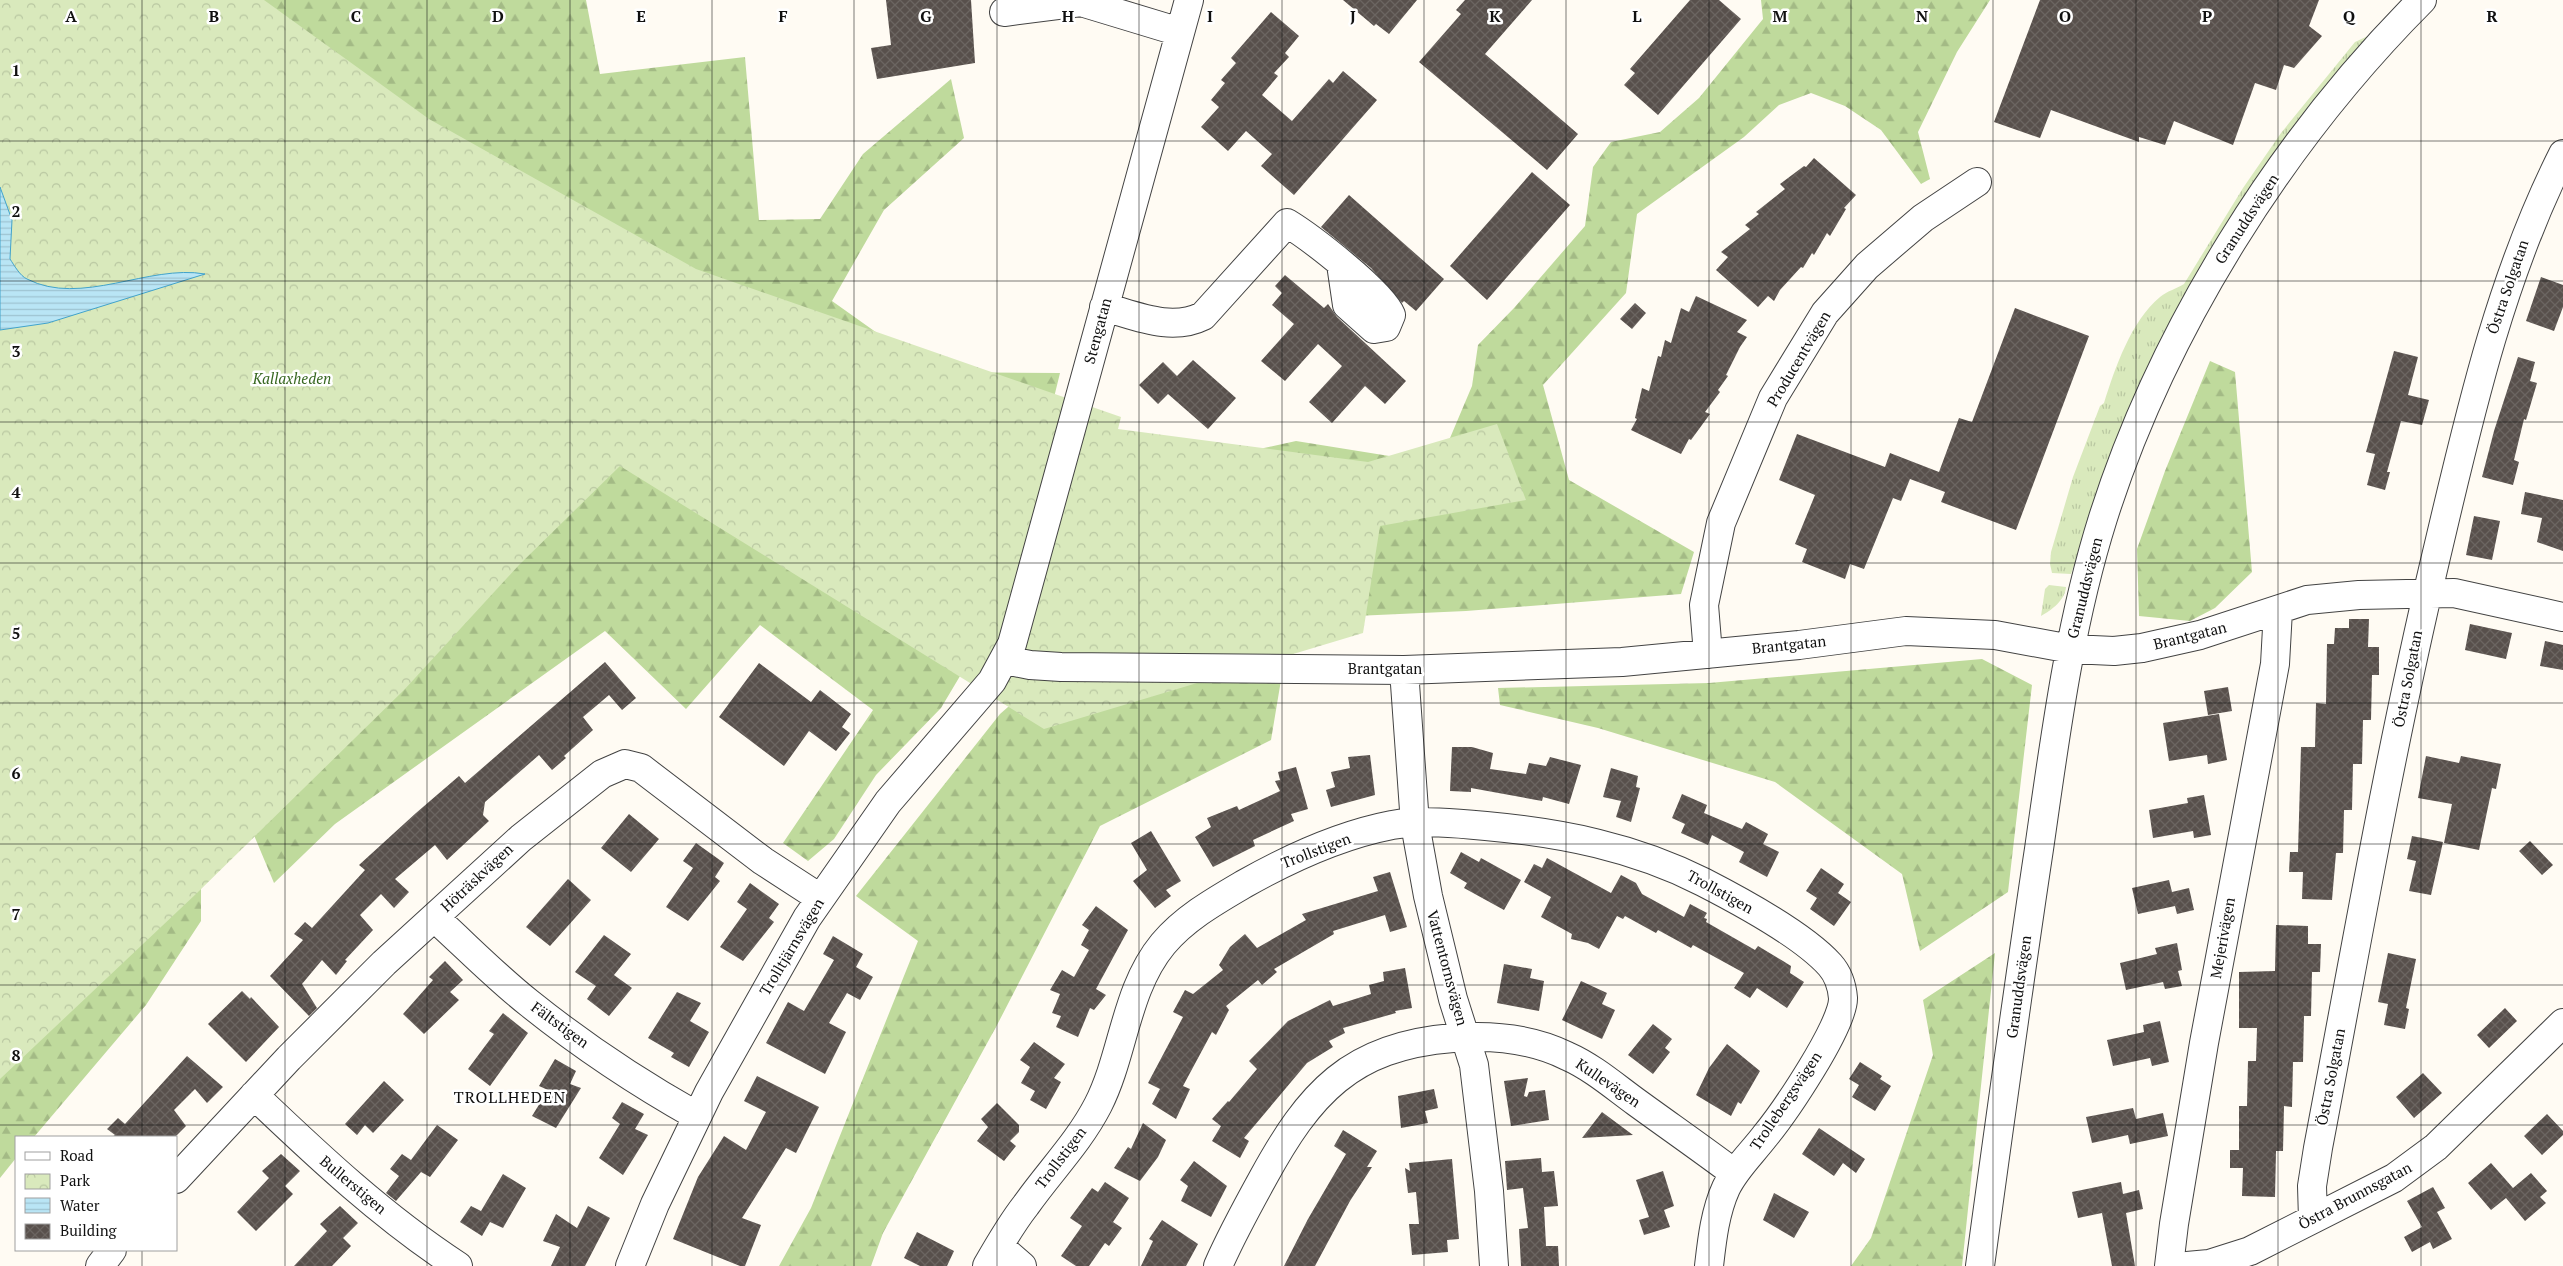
<svg xmlns="http://www.w3.org/2000/svg" width="2563" height="1266" font-family="'PT Serif',serif">
<style>
.grass{fill:url(#grass-tufts)}
.forest{fill:url(#forest-firs)}
.park{fill:url(#park-crowns)}
.water{fill:url(#water-rules);stroke:#41a3cb}
.building{fill:url(#building-cross-hatch)}
.lines{fill:none;stroke-linecap:round;stroke-linejoin:round}
.minor-casing{stroke:#434343;stroke-width:30}
.minor{stroke:#fff;stroke-width:28}
.grid{fill:none;stroke:#101010;stroke-width:1;stroke-opacity:0.55}
.labels{text-anchor:middle;stroke-width:5;stroke-linejoin:round;paint-order:stroke}
.street-label{font-size:15px;fill:#101010;stroke:#fff}
.park-label{font-size:15px;font-style:italic;fill:#376721;stroke:#fff}
.neighbourhood-label{font-size:16px;letter-spacing:1px;fill:#101010;stroke:#fff}
.grid-label{font-size:16px;text-anchor:middle;font-weight:bold;fill:#101010;stroke:#fff;stroke-width:5;stroke-linejoin:round;paint-order:stroke}
</style>
<defs>
<pattern id="grass-tufts" width="24" height="20" patternUnits="userSpaceOnUse" patternTransform="scale(1.25)"><rect width="24" height="20" fill="#d9e9bc"/><path d="M3 7l-1-3M5 7V3M7 7l1-3M15 17l-1-3M17 17v-4M19 17l1-3" fill="none" stroke="#b9c7a1"/></pattern>
<pattern id="forest-firs" width="22" height="20" patternUnits="userSpaceOnUse" patternTransform="scale(1.25)"><rect width="22" height="20" fill="#bfda9c"/><path d="M5 1l3.5 6h-7zM16 11l3.5 6h-7z" fill="#a3ba85"/></pattern>
<pattern id="park-crowns" width="20" height="18" patternUnits="userSpaceOnUse" patternTransform="scale(1.25)"><rect width="20" height="18" fill="#d9e9bc"/><path d="M2 6a3 3 0 1 1 6 0M12 15a3 3 0 1 1 6 0" fill="none" stroke="#b9c7a1"/></pattern>
<pattern id="water-rules" width="6" height="5" patternUnits="userSpaceOnUse" patternTransform="scale(1.25)"><rect width="6" height="5" fill="#b9e5f5"/><path d="M0 2.5h6" fill="none" stroke="#9ec3d1"/></pattern>
<pattern id="building-cross-hatch" width="8" height="8" patternUnits="userSpaceOnUse" patternTransform="scale(1.25)"><rect width="8" height="8" fill="#58504c"/><path d="M0 0l8 8M0 8l8-8" fill="none" stroke="#6b6561"/></pattern>
</defs>
<rect width="100%" height="100%" fill="#fffbf3"/>
<!-- grass -->
<path class="grass" d="M2370,35L2330,83L2096,500L2071,574L2052,573L2050,564L2051,552L2073,477L2100,406L2104,403C2115,368 2131,321 2160,297C2167,291 2176,289 2184,284L2243,188L2281,133L2355,42Z
M2049,585L2066,587C2065,600 2052,610 2041,616L2045,589Z"/>
<!-- forest -->
<path class="forest" d="M0,0H586L600,74L745,57L759,220L820,219L863,154L951,79L964,138L884,210L832,301L932,372L1060,373L1046,430L988,629L941,708L876,775L834,839L808,861L783,843L873,710L760,625L686,709L605,631L335,824L274,883L238,797Z
M1761,0H1990L1957,52L1918,132L1930,179L1921,184L1881,130L1845,106L1811,93L1779,105L1744,137L1637,214L1626,293L1543,385L1569,480L1694,552L1681,594L1466,611L1311,618L1209,460L1296,441L1439,464L1472,386L1478,345L1514,308L1585,226L1593,167L1611,142L1660,132L1699,98L1763,19Z
M2210,361L2235,372L2252,572L2215,608L2190,621L2139,616L2137,549L2165,471Z
M0,608L201,815V921L146,1005L34,1137H16V1158L0,1178Z
M1982,659L2032,685L2008,892L1920,951L1902,874L1775,782L1598,728L1500,705L1498,688L1709,683Z
M1281,680L1271,740L1100,826L996,1027L883,1233L871,1266H779L811,1208L918,941L856,896L1000,714L1031,687Z
M1995,953L1962,1266H1851L1871,1238L1933,1055L1923,1000Z"/>
<!-- park -->
<path class="park" d="M0,0H264L429,119L696,269L1121,417L1118,429L1368,462L1497,424L1526,500L1380,526L1363,633L1044,729L620,466L519,565L404,690L197,893L0,1079Z"/>
<!-- water -->
<path class="water" d="M0,187L12,220L10,259C14,265 20,276 27,279C81,307 149,264 205,274L48,323L0,330Z"/>
<!-- building -->
<path class="building" d="M886,0H971L975,63L877,79L871,48L891,45Z
M1343,0H1417L1389,34L1376,24L1374,26Z
M1465,0H1532L1485,54L1578,134L1547,170L1419,62L1461,14L1456,10Z
M1690,0H1719L1741,19L1658,115L1624,85L1635,73L1630,69Z
M2040,0H2319L2309,26L2322,36L2294,68L2284,65L2276,90L2255,83L2233,145L2174,121L2165,145L2139,137V142L2051,110L2040,138L1994,122Z
M1271,12L1299,36L1285,53L1289,57L1274,73L1278,76L1262,95L1292,121L1329,79L1333,83L1343,71L1377,100L1294,195L1261,166L1272,154L1246,131L1228,151L1201,127L1219,107L1211,100L1225,83L1221,80L1236,63L1231,58Z
M1814,158L1856,195L1844,208L1846,209L1830,236L1827,233L1814,255L1812,253L1803,268L1801,267L1780,290L1774,301L1768,296L1758,307L1716,270L1728,257L1721,252L1750,229L1745,225L1759,214L1756,212L1785,189L1780,184L1804,166L1806,167Z
M1532,172L1570,205L1487,300L1450,266Z
M1349,195L1444,279L1416,311L1404,301L1402,303L1371,268L1321,227Z
M1285,275L1324,308L1328,304L1337,317L1406,381L1385,404L1365,386L1332,423L1309,402L1342,366L1318,344L1285,381L1261,361L1294,324L1272,305L1282,293L1275,286Z
M2541,277L2563,285V307L2554,331L2526,321Z
M1696,296L1747,320L1737,332L1747,337L1740,347L1726,375L1728,376L1718,390L1720,392L1705,412L1710,414L1691,440L1689,439L1681,454L1631,430L1637,419L1635,418L1642,388L1649,391L1658,356L1661,357L1665,340L1671,343L1681,308L1689,312Z
M1635,303L1646,313L1632,329L1620,319Z
M2015,308L2089,336L2016,530L1941,502L1945,492L1910,479L1901,501L1893,498L1864,569L1850,564L1845,579L1802,562L1807,549L1795,544L1815,495L1779,480L1797,434L1885,467L1890,453L1939,472L1959,418L1972,422Z
M2394,351L2418,357L2408,395L2429,400L2422,425L2401,421L2387,472H2390L2385,490L2367,485L2375,454L2366,452Z
M2518,357L2535,362L2530,381L2537,383L2526,420L2524,419L2514,460L2519,462L2513,485L2482,477L2494,431Z
M1193,360L1236,398L1208,429L1168,394L1158,404L1139,385L1163,362L1177,376Z
M2525,492L2563,500V551L2537,542L2542,518L2521,514Z
M2474,516L2500,521L2492,560L2466,555Z
M2349,619H2369L2368,647H2379V675H2372L2371,720H2363L2362,764H2353L2352,810H2344L2343,853H2336L2332,900L2302,899L2303,872H2289L2290,852H2298L2301,747H2315L2316,703L2326,704L2327,644H2334L2335,628H2349Z
M2470,624L2512,633L2506,659L2465,650Z
M2545,641L2563,645V670L2540,666Z
M605,662L636,698L622,710L609,695L583,717L593,730L564,756L566,758L552,770L539,755L485,802L483,815L489,821L447,860L435,845L395,879L409,892L394,908L381,894L360,915L373,930L345,960L347,961L336,975L322,960L302,984L317,1008L309,1016L270,976L303,940L294,934L305,922L312,928L365,870L359,865L416,813L459,776L465,783Z
M759,663L811,702L820,690L851,714L842,727L850,733L836,751L809,731L784,766L719,717Z
M2228,687L2232,711L2208,715L2204,691Z
M2219,714L2227,760L2208,764L2207,755L2169,761L2163,723Z
M1452,747H1472L1493,753L1490,769L1526,774L1529,763L1546,766L1550,757L1581,765L1569,804L1543,797L1542,801L1471,788V792L1450,791Z
M1370,755L1375,795L1331,807L1326,790L1335,787L1331,772L1350,768L1348,757Z
M2426,756L2459,763L2461,756L2501,764L2496,789L2492,788L2479,850L2444,843L2452,804L2418,798Z
M1296,767L1308,809L1291,814L1294,821L1253,840L1255,846L1213,867L1195,837L1211,827L1207,818L1237,806L1239,810L1280,791L1275,781L1280,780L1278,772Z
M1611,768L1638,776L1636,787L1640,788L1631,822L1616,817L1621,801L1603,797Z
M1682,794L1707,805L1704,813L1742,829L1746,822L1768,834L1763,844L1779,852L1767,877L1739,862L1744,852L1712,835L1708,845L1681,833L1685,824L1672,818Z
M2204,795L2211,835L2194,838L2193,831L2153,838L2149,810L2188,803L2187,798Z
M629,814L659,839L631,872L601,848Z
M1151,831L1181,881L1166,890L1171,896L1155,908L1133,881L1147,870L1131,843Z
M2412,836L2443,842L2431,895L2409,891L2416,861L2407,859Z
M2530,841L2553,865L2542,875L2519,851Z
M696,843L724,863L715,877L720,881L688,921L666,907L693,868L683,861Z
M1461,852L1479,862L1481,858L1521,880L1504,910L1464,888L1467,883L1450,873Z
M1547,858L1611,893L1621,875L1636,883L1642,894L1684,917L1690,904L1707,913L1704,918L1707,919L1706,922L1755,950L1758,946L1783,961L1791,966L1790,973L1804,982L1787,1008L1757,988L1750,998L1734,988L1744,973L1693,945L1691,948L1658,930L1656,933L1625,916L1623,919L1617,916L1599,949L1588,943L1571,939L1572,934L1541,917L1551,897L1524,882L1534,864L1542,868Z
M1821,868L1844,884L1838,893L1851,902L1834,926L1810,909L1817,898L1806,891Z
M1390,872L1407,927L1390,932L1385,915L1333,931L1334,934L1274,969L1277,972L1262,985L1258,980L1226,1006L1229,1010L1216,1035L1212,1032L1183,1086L1190,1089L1176,1119L1152,1104L1160,1089L1148,1083L1183,1017L1173,1012L1185,990L1193,994L1223,970L1219,965L1230,947L1245,934L1257,948L1306,920L1302,914L1378,891L1373,877Z
M568,879L591,900L550,946L526,927Z
M2169,880L2172,892L2189,888L2194,910L2177,914L2175,906L2138,914L2132,888Z
M750,883L779,904L769,918L774,922L743,961L720,947L747,909L737,902Z
M1096,906L1128,930L1096,989L1106,995L1094,1010L1090,1008L1078,1037L1056,1027L1061,1016L1052,1013L1060,994L1050,990L1062,970L1074,977L1089,950L1081,945L1089,930L1082,925Z
M2276,925L2308,926V944H2321L2320,972H2312L2311,1016H2304L2303,1062H2293L2292,1107L2284,1106L2283,1151H2276L2275,1197L2242,1196L2243,1168H2230V1150H2239V1106H2247L2248,1061H2256L2257,1028H2239V972L2275,971Z
M604,935L631,954L614,975L632,988L609,1016L587,999L596,986L575,972Z
M833,936L863,954L856,967L873,977L860,1000L847,993L829,1023L846,1032L825,1074L766,1043L788,1002L804,1011L834,960L823,954Z
M2177,943L2182,970L2178,971L2182,986L2165,989L2163,982L2126,990L2120,963L2157,954L2155,948Z
M2388,953L2416,959L2406,1008L2409,1009L2405,1029L2384,1025L2388,1004L2378,1002Z
M445,961L463,980L450,992L459,1000L424,1034L403,1014L433,980L429,977Z
M1504,964L1532,969L1530,978L1544,981L1539,1011L1497,1003Z
M1405,968L1412,1008L1395,1011L1396,1013L1343,1028L1345,1033L1329,1041L1333,1047L1307,1063L1244,1138L1249,1141L1240,1158L1212,1141L1221,1126L1212,1119L1228,1101L1229,1102L1257,1069L1249,1061L1288,1021L1330,1000L1333,1006L1371,994L1369,985L1384,981L1383,972Z
M1581,981L1607,993L1602,1004L1615,1010L1602,1039L1562,1020Z
M242,991L250,999L251,997L279,1027L246,1062L208,1024Z
M677,992L701,1003L690,1021L709,1032L689,1067L671,1057L674,1053L648,1038Z
M2505,1008L2517,1021L2489,1048L2477,1035Z
M503,1013L528,1033L490,1086L468,1069L494,1034L489,1031Z
M2160,1021L2169,1062L2152,1066L2150,1058L2113,1066L2107,1040L2144,1032L2143,1025Z
M1653,1024L1672,1039L1665,1048L1670,1052L1653,1074L1628,1055Z
M1034,1042L1065,1064L1054,1078L1061,1082L1046,1109L1030,1100L1035,1091L1021,1083L1030,1067L1020,1060Z
M1727,1044L1760,1071L1741,1104L1738,1102L1731,1116L1696,1095L1709,1068Z
M187,1056L223,1087L207,1103L195,1089L174,1110L186,1126L175,1137H112L115,1135L107,1129L118,1118L125,1124Z
M555,1059L576,1071L570,1084L581,1088L556,1128L532,1116L548,1090L539,1086Z
M1860,1062L1882,1076L1880,1079L1891,1086L1875,1111L1852,1097L1859,1085L1849,1079Z
M2423,1073L2442,1093L2414,1118L2396,1097Z
M757,1076L819,1107L796,1153L786,1148L742,1218L761,1225L745,1266H740L673,1239L698,1177L724,1136L746,1150L766,1112L744,1101Z
M1528,1078L1524,1096L1527,1097L1529,1092L1545,1090L1549,1120L1511,1126L1504,1081Z
M384,1081L404,1100L373,1133L365,1125L357,1135L345,1124Z
M1434,1089L1438,1108L1425,1111L1428,1123L1401,1128L1398,1096Z
M622,1102L644,1114L635,1129L648,1135L623,1175L599,1158L620,1124L612,1118Z
M997,1103L1019,1125V1132L1010,1141L1016,1146L1004,1161L977,1141L988,1127L981,1119Z
M2133,1108L2136,1119L2163,1113L2168,1136L2130,1144L2128,1135L2092,1143L2086,1117Z
M1602,1112L1633,1135L1582,1138Z
M2547,1114L2563,1131V1135L2542,1155L2524,1136Z
M1143,1123L1166,1140L1158,1157L1140,1181L1114,1168L1128,1147L1131,1149Z
M437,1125L458,1140L430,1177L421,1172L396,1201L386,1193L399,1176L390,1169L402,1154L411,1160Z
M1819,1128L1865,1159L1856,1173L1843,1163L1834,1176L1802,1154Z
M1343,1130L1377,1151L1367,1167H1372L1350,1201L1315,1266H1284L1308,1219L1346,1154L1334,1146Z
M281,1154L300,1171L285,1186L293,1194L256,1231L237,1212L269,1178L262,1171Z
M1541,1158L1542,1172L1554,1171L1558,1206L1544,1207L1546,1246H1558L1559,1266H1521L1519,1229L1528,1228L1523,1188L1507,1190L1505,1161Z
M1452,1159L1459,1239L1447,1240L1448,1252L1412,1255L1409,1224H1419L1416,1192L1408,1193L1405,1168L1410,1171L1409,1163Z
M1194,1161L1227,1186L1211,1217L1181,1201L1188,1186L1180,1180Z
M2491,1163L2513,1188L2531,1173L2547,1191L2540,1197L2546,1203L2525,1221L2506,1198L2491,1210L2468,1183Z
M1663,1171L1674,1206L1664,1210L1670,1227L1644,1235L1639,1220L1649,1217L1636,1180Z
M503,1174L526,1188L503,1228L490,1222L482,1236L460,1222L471,1206L481,1211Z
M1105,1182L1129,1198L1113,1222L1122,1228L1109,1246L1105,1243L1089,1266H1076L1061,1256L1082,1226L1070,1218L1092,1188L1098,1192Z
M2121,1182L2123,1194L2139,1190L2143,1209L2126,1213L2135,1266H2112L2102,1213L2078,1218L2072,1192Z
M2433,1187L2445,1208L2437,1212L2452,1239L2433,1249L2430,1242L2412,1252L2404,1237L2422,1227L2407,1201Z
M1774,1193L1809,1212L1794,1238L1763,1220Z
M340,1206L358,1223L343,1238L351,1246L332,1266H294L327,1231L320,1224Z
M588,1206L610,1218L585,1266H551L560,1247L543,1241L556,1214L577,1228Z
M1162,1220L1198,1244L1186,1266H1141L1153,1241L1149,1239Z
M917,1232L954,1251L947,1266H920L904,1258Z"/>
<g class="lines">
<defs>
<path id="minor" d="M1004,12L1081,2L1180,32
M1104,307C1137,316 1171,332 1203,316L1287,223C1310,237 1382,292 1391,315L1386,327L1374,329L1347,305L1341,264
M1708,654L1704,605L1721,523L1773,398L1825,313L1867,266L1923,218L1977,182
M1005,660L1030,665L1061,667L1404,670L1622,662L1799,645L1906,631L1995,635L2071,649L2114,651L2142,648L2200,635L2307,600L2359,595L2454,593L2563,617
M1404,670L1415,824L1428,896L1453,999L1474,1065L1489,1191L1494,1266
M435,918C466,946 496,977 529,1003C580,1044 640,1084 697,1116
M254,1095C319,1157 383,1217 458,1266
M176,1179L289,1058L384,963L521,838L602,774L625,764L641,768L763,861L820,898
M2313,1219L2312,1186L2318,1148C2355,953 2389,755 2435,561C2468,422 2498,283 2563,154
M999,1246L1022,1266
M100,1266L112,1250
M630,1266L655,1204L709,1092L807,918L888,802L992,681L1012,644L1189,0
M987,1266C999,1245 1011,1224 1026,1205C1050,1171 1079,1142 1098,1105C1124,1054 1125,990 1163,944C1185,918 1215,901 1244,884C1290,858 1340,835 1392,825C1422,820 1456,823 1486,826C1562,833 1634,847 1703,882C1740,901 1802,934 1830,965C1838,974 1842,986 1843,998C1844,1025 1784,1113 1765,1136C1752,1153 1735,1169 1726,1188C1715,1212 1712,1240 1709,1266
M1218,1266C1231,1236 1247,1207 1263,1178C1309,1094 1350,1046 1453,1038C1492,1035 1531,1038 1567,1056C1592,1067 1614,1086 1636,1102C1669,1126 1702,1149 1734,1173
M1980,1266C1999,1127 2018,988 2039,849C2055,738 2069,626 2103,518C2163,329 2282,140 2422,0
M2169,1266L2174,1224L2204,1043L2275,664L2278,610
M2187,1266L2209,1264L2250,1251L2394,1178L2436,1147L2563,1023"/>
</defs>
<!-- minor casing -->
<use href="#minor" class="minor-casing"/>
<!-- minor -->
<use href="#minor" class="minor"/>
</g>
<!-- grid -->
<path class="grid" d="M142,0V1137M285,0V1266M427,0V1266M570,0V1266M712,0V1266M854,0V1266M997,0V1266M1139,0V1266M1282,0V1266M1424,0V1266M1566,0V1266M1709,0V1266M1851,0V1266M1993,0V1266M2136,0V1266M2278,0V1266M2421,0V1266M0,141H2563M0,281H2563M0,422H2563M0,563H2563M0,703H2563M0,844H2563M0,985H2563M0,1125H2563M142,1250V1266"/>
<g class="labels">
<!-- street labels -->
<g class="street-label">
<text transform="translate(2247 219) rotate(-57)" y="5">Granuddsvägen</text>
<text transform="translate(2508 287) rotate(-71)" y="5">Östra Solgatan</text>
<text transform="translate(1098 331) rotate(-75)" y="5">Stengatan</text>
<text transform="translate(1799 359) rotate(-59)" y="5">Producentvägen</text>
<text transform="translate(2085 588) rotate(-76)" y="5">Granuddsvägen</text>
<text transform="translate(2190 636) rotate(-14)" y="5">Brantgatan</text>
<text transform="translate(1789 645) rotate(-6)" y="5">Brantgatan</text>
<text x="1385" y="674">Brantgatan</text>
<text transform="translate(2408 679) rotate(-79)" y="5">Östra Solgatan</text>
<text transform="translate(1316 851) rotate(-21)" y="5">Trollstigen</text>
<text transform="translate(477 878) rotate(-43)" y="5">Höträskvägen</text>
<text transform="translate(1720 892) rotate(29)" y="5">Trollstigen</text>
<text transform="translate(2223 938) rotate(-80)" y="5">Mejerivägen</text>
<text transform="translate(792 947) rotate(-59)" y="5">Trolltjärnsvägen</text>
<text transform="translate(1447 968) rotate(75)" y="5">Vattentornsvägen</text>
<text transform="translate(2019 987) rotate(-82)" y="5">Granuddsvägen</text>
<text transform="translate(560 1025) rotate(36)" y="5">Fältstigen</text>
<text transform="translate(2331 1077) rotate(-79)" y="5">Östra Solgatan</text>
<text transform="translate(1608 1083) rotate(34)" y="5">Kullevägen</text>
<text transform="translate(1786 1101) rotate(-56)" y="5">Trollebergsvägen</text>
<text transform="translate(1061 1158) rotate(-53)" y="5">Trollstigen</text>
<text transform="translate(353 1185) rotate(40)" y="5">Bullerstigen</text>
<text transform="translate(2355 1196) rotate(-28)" y="5">Östra Brunnsgatan</text>
</g>
<!-- park labels -->
<g class="park-label">
<text x="292" y="384">Kallaxheden</text>
</g>
<!-- neighbourhood labels -->
<g class="neighbourhood-label">
<text x="510" y="1103">TROLLHEDEN</text>
</g>
</g>
<g class="grid-label">
<text x="71" y="22">A</text>
<text x="214" y="22">B</text>
<text x="356" y="22">C</text>
<text x="498" y="22">D</text>
<text x="641" y="22">E</text>
<text x="783" y="22">F</text>
<text x="926" y="22">G</text>
<text x="1068" y="22">H</text>
<text x="1210" y="22">I</text>
<text x="1353" y="22">J</text>
<text x="1495" y="22">K</text>
<text x="1637" y="22">L</text>
<text x="1780" y="22">M</text>
<text x="1922" y="22">N</text>
<text x="2065" y="22">O</text>
<text x="2207" y="22">P</text>
<text x="2349" y="22">Q</text>
<text x="2492" y="22">R</text>
<text x="16" y="76">1</text>
<text x="16" y="217">2</text>
<text x="16" y="357">3</text>
<text x="16" y="498">4</text>
<text x="16" y="639">5</text>
<text x="16" y="779">6</text>
<text x="16" y="920">7</text>
<text x="16" y="1061">8</text>
</g>
<!-- legend -->
<rect x="15" y="1136" width="162" height="115" fill="#ffffff" stroke="#9f9f9f"/>
<rect x="25" y="1152" width="25" height="8" fill="#ffffff" stroke="#9f9f9f"/>
<text x="60" y="1161" font-size="15" fill="#101010">Road</text>
<rect x="25" y="1174" width="25" height="15" fill="url(#park-crowns)" stroke="#9f9f9f"/>
<text x="60" y="1186" font-size="15" fill="#101010">Park</text>
<rect x="25" y="1198" width="25" height="15" fill="url(#water-rules)" stroke="#9f9f9f"/>
<text x="60" y="1211" font-size="15" fill="#101010">Water</text>
<rect x="25" y="1224" width="25" height="15" fill="url(#building-cross-hatch)" stroke="#9f9f9f"/>
<text x="60" y="1236" font-size="15" fill="#101010">Building</text>
</svg>
